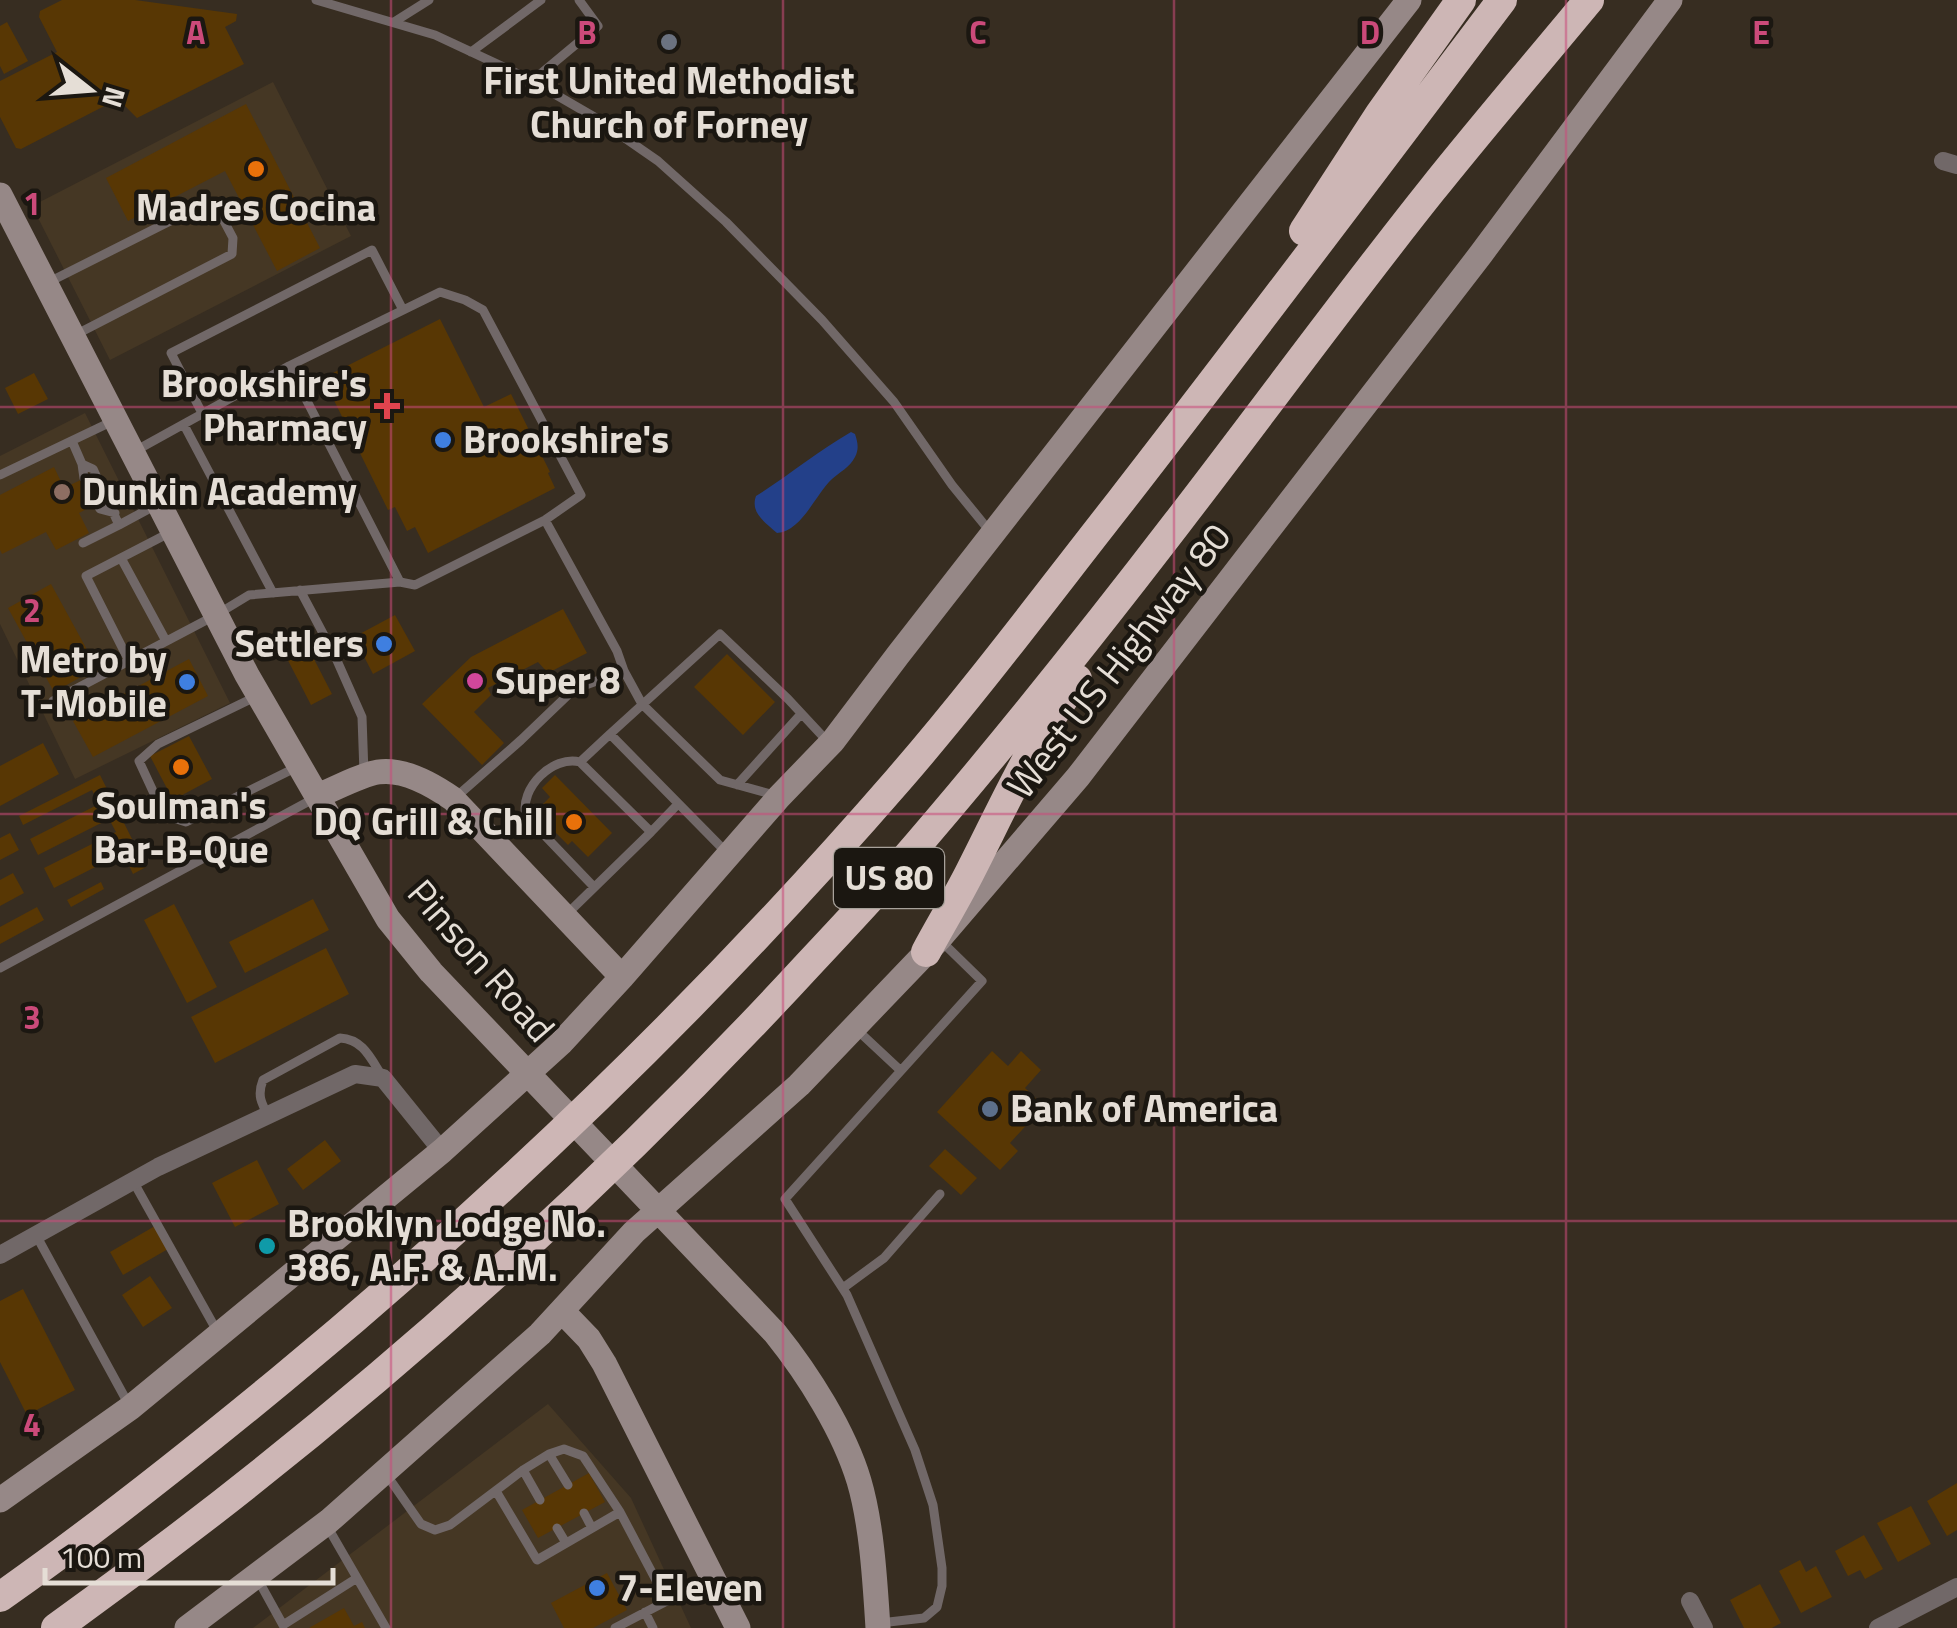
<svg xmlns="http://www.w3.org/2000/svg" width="1957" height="1628" font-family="'Titillium Web',sans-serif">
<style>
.built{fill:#453724}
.water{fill:#234089}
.building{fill:#583704}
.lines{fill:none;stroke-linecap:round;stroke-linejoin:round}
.lane{stroke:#716868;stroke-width:9}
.street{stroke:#716868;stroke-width:18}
.secondary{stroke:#968887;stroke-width:25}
.highway{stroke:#cdb6b5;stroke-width:30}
.grid{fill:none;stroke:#cb4a7a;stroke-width:2.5;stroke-opacity:0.55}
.worship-dot{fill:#6b7280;stroke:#1b1711;stroke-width:4}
.food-dot{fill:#e8710a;stroke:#1b1711;stroke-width:4}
.health-dot{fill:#e0444e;stroke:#1b1711;stroke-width:4}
.shop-dot{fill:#3f7fe0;stroke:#1b1711;stroke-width:4}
.education-dot{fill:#8d6e63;stroke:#1b1711;stroke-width:4}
.hotel-dot{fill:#d1479c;stroke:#1b1711;stroke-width:4}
.service-dot{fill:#5c6f8a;stroke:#1b1711;stroke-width:4}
.culture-dot{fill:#0f9aa8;stroke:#1b1711;stroke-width:4}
.labels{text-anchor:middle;stroke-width:9;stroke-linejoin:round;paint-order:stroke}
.shield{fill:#1b1711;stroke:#a8a29b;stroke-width:2.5}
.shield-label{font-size:35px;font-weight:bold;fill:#e5ded6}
.poi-label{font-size:38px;font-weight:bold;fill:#e5ded6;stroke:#1b1711;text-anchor:start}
.street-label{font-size:38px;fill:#e5ded6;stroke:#1b1711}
.grid-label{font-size:32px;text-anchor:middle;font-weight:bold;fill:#cb4a7a;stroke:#1b1711;stroke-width:9;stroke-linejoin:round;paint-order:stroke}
</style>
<rect width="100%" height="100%" fill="#372d21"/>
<!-- built -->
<path class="built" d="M273,82L351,236L110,360L32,206Z
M85,413L230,703L75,779L0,624V456Z
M548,1404L631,1498L691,1628H253Z"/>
<!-- water -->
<path class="water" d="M851,432L855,434C858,443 859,449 855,457C850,467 840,472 832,479C815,495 802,531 777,533C765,522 750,513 756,496C788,476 818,451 851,432Z"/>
<!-- building -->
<path class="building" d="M62,0H135L237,14L236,21L225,27L244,64L137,118L118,99L21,149L16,148L0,117V81L57,52L39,17L40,11Z
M7,22L28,61L4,74L0,66V26Z
M246,104L320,248L277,271L225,171L128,221L106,178Z
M440,319L484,407L511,394L550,472L548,473L555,488L428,553L415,527L407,531L395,507L388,510L323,378Z
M34,373L48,399L18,414L5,388Z
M54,467L64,488L91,475L104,500L79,513L89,533L56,550L46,532L2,554L0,550V495Z
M51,584L97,668L54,692L8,608Z
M563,609L587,653L548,673L538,662L488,688L491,695L474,712L504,743L482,765L422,704L471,657Z
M395,615L415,651L373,674L354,637Z
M300,632L332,694L311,705L279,643Z
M727,654L775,702L743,735L694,687Z
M189,659L208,696L93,757L73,721Z
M189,736L212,779L173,800L150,756Z
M43,743L59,774L0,806V766Z
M100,775L146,867L133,874L123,853L54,888L44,868L116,832L109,819L38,855L30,839L99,804L92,790L23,825L19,816Z
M555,775L612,833L588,857L572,841L568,845L535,812L550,797L542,788Z
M10,833L19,850L0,860V838Z
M13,873L24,893L0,906V880Z
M101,882L104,889L71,907L67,900Z
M313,899L329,930L245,973L229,942Z
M174,904L217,987L187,1003L144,920Z
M37,907L44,920L0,944V927Z
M326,948L349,994L215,1063L191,1017Z
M992,1051L1008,1066L1021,1051L1041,1070L1025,1088L1044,1106L1010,1143L1018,1151L1000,1170L937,1112Z
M325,1140L341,1161L303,1190L287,1169Z
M945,1149L977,1178L961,1195L929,1166Z
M257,1160L279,1204L235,1227L212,1183Z
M155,1226L168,1249L123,1275L110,1252Z
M150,1276L172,1308L143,1327L122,1295Z
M23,1289L75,1390L27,1415L0,1362V1301Z
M589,1473L605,1502L538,1538L522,1510Z
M1957,1483V1530L1947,1536L1927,1501Z
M1911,1506L1931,1544L1898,1562L1877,1523Z
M1864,1535L1883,1569L1865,1579L1860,1570L1848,1576L1835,1551Z
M1800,1560L1806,1572L1816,1566L1832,1597L1801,1613L1779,1571Z
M607,1573L627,1610L593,1628H564L551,1603Z
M1760,1584L1781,1623L1772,1628H1744L1730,1600Z
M344,1608L354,1626L362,1622L365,1628H309Z"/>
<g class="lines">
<!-- lane -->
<path class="lane" d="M316,0L435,35L527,78L596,118L658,161L726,222L822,320L894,402L952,485L992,534
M394,22L429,0
M471,52L541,0
M532,81L598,26L579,0
M47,283L198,207L217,208L233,238L232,254L75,335
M289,366L440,292L465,300L483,310L581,495L545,520L415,585L400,582
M203,415L171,353L372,250L403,310
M184,425L273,593
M72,441L82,464L84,478
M82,464L93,469L119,525L158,504
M0,475L113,421
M97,504L100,509L115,513
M545,520L617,651L624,671L642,704L720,780L778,796
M83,543L119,525
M121,558L166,641
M300,590L335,656L362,717L364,773
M129,661L86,576L171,532
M255,697L158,744L139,761L164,815L186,822L297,767
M53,701L216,615L249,595L400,582L289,366L135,451
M610,734L720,634L788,699L828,742
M580,762C553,755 519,788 526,816L594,887
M737,785L801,714
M456,797L521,740L569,694L583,686L624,671
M678,804L651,832L580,762L610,734L726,852
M567,914L651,832
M0,968L315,798
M855,1028L900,1070
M269,1117C261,1103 257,1095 263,1080L340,1038C363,1039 371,1059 382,1076
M133,1181L217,1331
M36,1235L129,1405
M843,1288L884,1258L940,1194
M549,1454L568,1485
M523,1470L540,1500
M386,1474L421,1524L435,1530L450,1525L523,1470L549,1454L564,1449L583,1456L620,1512L667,1601
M496,1491L537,1560L620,1512
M584,1513L592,1528
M327,1526L386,1628
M557,1528L566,1543
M257,1578L283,1625L357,1578
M645,1612L653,1628
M880,1623L924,1618L937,1607L942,1586V1568L933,1505L915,1450L847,1295L785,1199L982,981L940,940
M615,1628L711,1578"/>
<!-- street -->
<path class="street" d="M1943,161L1957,165
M0,1255L158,1167L355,1074L383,1078L442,1151
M1690,1601L1704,1628
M1878,1628L1957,1587"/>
<!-- secondary -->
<path class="secondary" d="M0,195L247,675L388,919L431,972L775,1333C808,1374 844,1431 859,1481C872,1525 875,1582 878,1628
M317,796C335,789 360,775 378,772C404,768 433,785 453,799L622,977
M562,1311L589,1339L604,1363L738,1628
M0,1500L130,1408L442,1151L561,1043L622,977L779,797L833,741L898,655L1409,0
M187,1628L329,1521L540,1334L634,1232L799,1085L939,939L1078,777L1481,254L1670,0"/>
<!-- highway -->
<path class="highway" d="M1304,231L1380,114L1461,0
M926,952C941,924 957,898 971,870C1004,805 1034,738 1077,679
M0,1597C97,1529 190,1455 281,1380C503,1197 710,997 899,779C976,690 1047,595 1120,502C1249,336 1375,168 1502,0
M56,1628C328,1433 581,1211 808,965C839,932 870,899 900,865C996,754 1088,639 1177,523C1262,413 1344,300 1431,191C1482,127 1536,64 1589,0"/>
</g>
<!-- grid -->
<path class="grid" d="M391,0V1628M783,0V1628M1174,0V1628M1566,0V1628M0,407H1957M0,814H1957M0,1221H1957"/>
<!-- markers -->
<circle class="worship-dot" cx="669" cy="42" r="10"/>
<g class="food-dot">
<circle cx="256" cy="169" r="10"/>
<circle cx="181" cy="767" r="10"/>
<circle cx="574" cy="822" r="10"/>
</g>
<path class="health-dot" d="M382 391h10v10h10v10h-10v10h-10v-10h-10v-10h10z"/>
<g class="shop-dot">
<circle cx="443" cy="440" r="10"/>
<circle cx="384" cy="644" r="10"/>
<circle cx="187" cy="682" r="10"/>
<circle cx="597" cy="1588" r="10"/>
</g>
<circle class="education-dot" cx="62" cy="492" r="10"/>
<circle class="hotel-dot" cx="475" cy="681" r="10"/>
<circle class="service-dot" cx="990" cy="1109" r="10"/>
<circle class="culture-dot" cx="267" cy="1246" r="10"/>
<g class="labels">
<!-- shield labels -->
<rect class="shield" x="834" y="848" width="110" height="60" rx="8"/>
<g class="shield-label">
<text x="889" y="890">US 80</text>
</g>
<!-- poi labels -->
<g class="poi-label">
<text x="669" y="94" text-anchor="middle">First United Methodist<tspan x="669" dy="44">Church of Forney</tspan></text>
<text x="256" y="221" text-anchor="middle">Madres Cocina</text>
<text x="367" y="397" text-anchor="end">Brookshire's<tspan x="367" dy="44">Pharmacy</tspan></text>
<text x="463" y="453">Brookshire's</text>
<text x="82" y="505">Dunkin Academy</text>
<text x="364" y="657" text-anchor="end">Settlers</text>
<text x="167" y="673" text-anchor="end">Metro by<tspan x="167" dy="44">T-Mobile</tspan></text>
<text x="495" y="694">Super 8</text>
<text x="181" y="819" text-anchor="middle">Soulman's<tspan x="181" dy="44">Bar-B-Que</tspan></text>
<text x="554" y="835" text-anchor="end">DQ Grill &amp; Chill</text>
<text x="1010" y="1122">Bank of America</text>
<text x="287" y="1237">Brooklyn Lodge No.<tspan x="287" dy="44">386, A.F. &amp; A..M.</tspan></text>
<text x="617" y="1601">7-Eleven</text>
</g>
<!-- street labels -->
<g class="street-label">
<text transform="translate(1119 661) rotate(-52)" y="13">West US Highway 80</text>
<text transform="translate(481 961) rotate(49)" y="13">Pinson Road</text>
</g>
</g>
<g class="grid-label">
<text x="196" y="44">A</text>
<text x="587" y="44">B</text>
<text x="978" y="44">C</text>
<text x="1370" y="44">D</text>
<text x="1761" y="44">E</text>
<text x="32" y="215">1</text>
<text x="32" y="622">2</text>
<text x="32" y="1029">3</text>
<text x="32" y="1436">4</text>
</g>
<!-- north arrow -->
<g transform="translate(90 90) rotate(107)" stroke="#1b1711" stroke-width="8" paint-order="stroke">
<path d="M0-8L18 38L0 25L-18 38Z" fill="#e5ded6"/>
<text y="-15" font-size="28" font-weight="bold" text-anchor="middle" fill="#e5ded6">N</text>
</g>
<!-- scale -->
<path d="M45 1568v15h288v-15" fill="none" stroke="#e5ded6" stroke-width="5"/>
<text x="60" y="1568" font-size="30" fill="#e5ded6" stroke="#1b1711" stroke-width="8" paint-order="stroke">100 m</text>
</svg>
